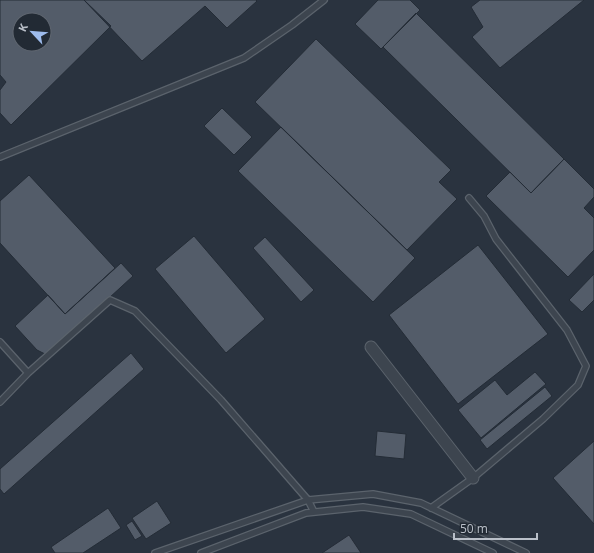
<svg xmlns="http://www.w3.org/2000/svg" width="594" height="553" font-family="'Open Sans',sans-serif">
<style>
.building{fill:#535c69;stroke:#242c36;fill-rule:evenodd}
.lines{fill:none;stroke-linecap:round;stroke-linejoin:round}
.service-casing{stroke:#5b636c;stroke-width:8}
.minor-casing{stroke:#5b636c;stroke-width:13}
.service{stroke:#3d454f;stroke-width:5.5}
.minor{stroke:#3d454f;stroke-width:11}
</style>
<rect width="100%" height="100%" fill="#2a333f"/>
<!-- building -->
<path class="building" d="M0,0H84L111,26L11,125L0,113V90L6,82L0,75ZM20,20H44V44H20Z
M84,0H256L257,1L227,28L205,6L142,61Z
M378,0H410L420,10L381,49L355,24Z
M480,0H584L500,68L472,37L483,27L471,7Z
M416,13L564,159L531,193L383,47Z
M316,39L451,170L439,182L457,199L407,250L255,102Z
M222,108L252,137L234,155L204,126Z
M281,127L415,258L373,302L238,171Z
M564,159L594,189V197L584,208L594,218V250L568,277L486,196L510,172L531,193Z
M29,175L115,268L65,314L0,243V201Z
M194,236L265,319L226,353L155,269Z
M265,237L314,290L301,302L253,248Z
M478,245L548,334L458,404L389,315Z
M121,263L133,276L47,355L37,350L15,326L48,295L65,314Z
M594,274V300L582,312L569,300Z
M131,353L144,369L4,494L0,489V469Z
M535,372L546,384L481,438L458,410L495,380L507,395Z
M545,387L552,396L487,449L480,440Z
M377,431L406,434L404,459L375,456Z
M594,441V524L553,478Z
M157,501L171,523L146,539L132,518Z
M108,508L121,528L83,553H55L51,547Z
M132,521L142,536L135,540L126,525Z
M349,535L361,553H322Z"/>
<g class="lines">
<defs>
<path id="service" d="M0,157L244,58L292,25L324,0
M0,342L28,373
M0,402L28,373L110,300L135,311L221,400L308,500L314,512
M431,508L473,478L543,419L578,385L586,366L567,330L496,239L484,216L469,198
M155,553L308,500L373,494L421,503L526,553
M201,553L306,513L363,507L411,514L493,553"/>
<path id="minor" d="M371,347L473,478"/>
</defs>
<!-- service casing -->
<use href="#service" class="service-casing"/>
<!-- minor casing -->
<use href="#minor" class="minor-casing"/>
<!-- service -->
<use href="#service" class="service"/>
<!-- minor -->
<use href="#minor" class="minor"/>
</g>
<!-- north arrow -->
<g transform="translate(32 32) rotate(296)"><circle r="19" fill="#222a34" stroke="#5f6670"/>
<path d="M0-3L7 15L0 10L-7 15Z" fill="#9dbbec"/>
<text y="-6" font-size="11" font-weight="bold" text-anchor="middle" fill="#bac0c9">K</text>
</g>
<!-- scale -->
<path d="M454 533v6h83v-6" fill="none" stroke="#bac0c9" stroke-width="2"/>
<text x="460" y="533" font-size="12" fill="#bac0c9" stroke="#222a34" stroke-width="3" paint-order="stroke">50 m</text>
</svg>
